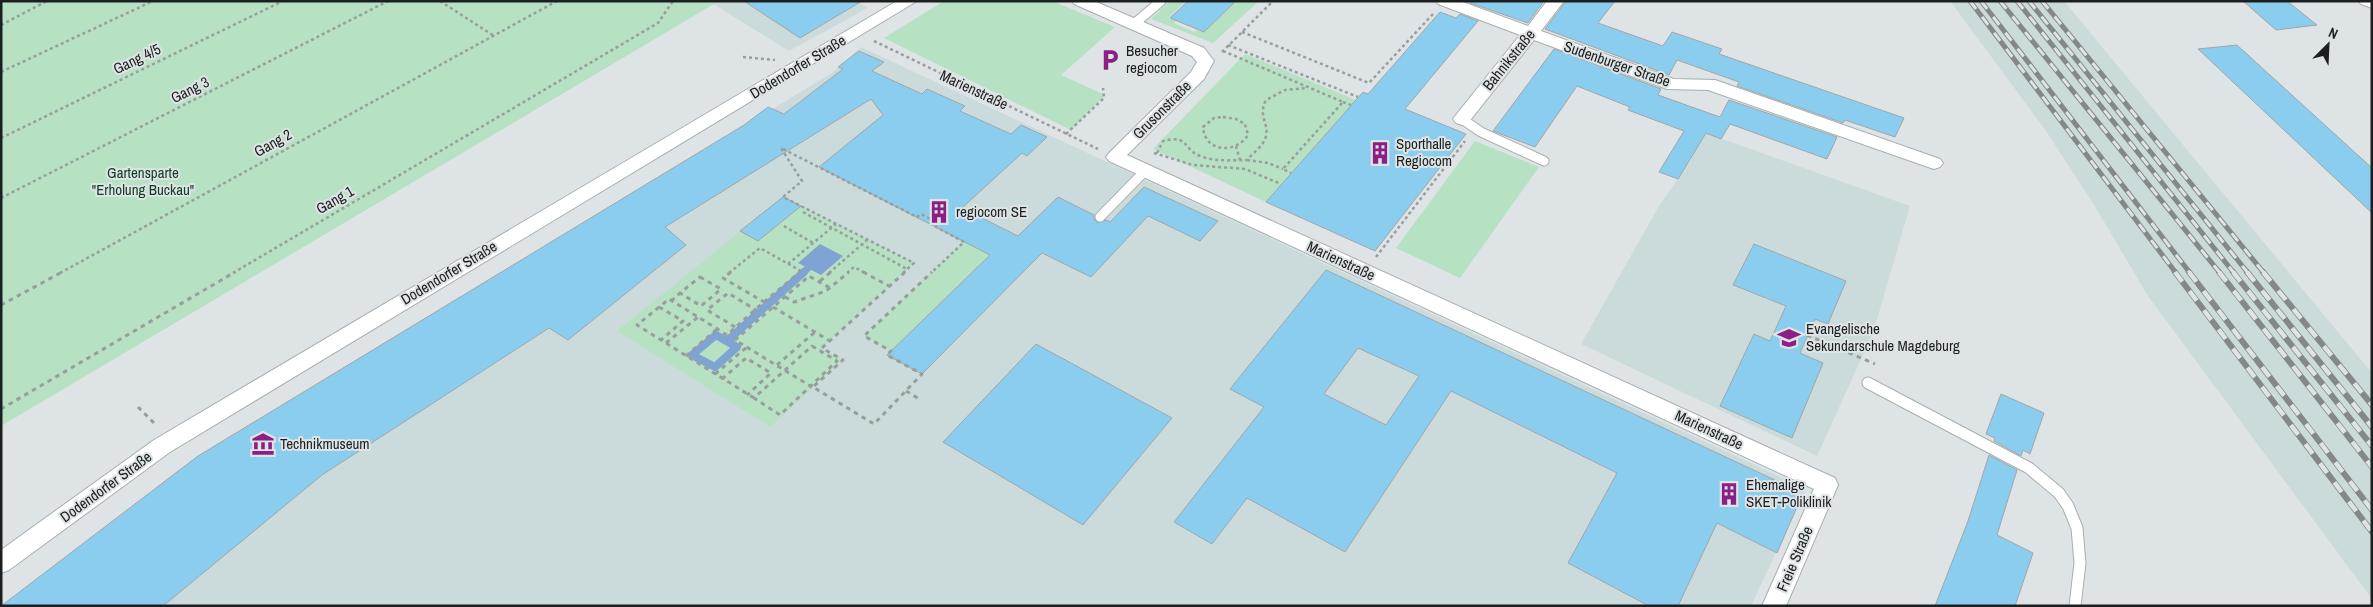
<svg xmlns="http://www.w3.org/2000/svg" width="2373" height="607" font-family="'Archivo Narrow',sans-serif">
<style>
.built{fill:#cbdbdc}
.green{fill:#b6e1c2}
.water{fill:#7fa4d4}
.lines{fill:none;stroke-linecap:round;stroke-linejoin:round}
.stream-far1{stroke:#7fa4d4;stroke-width:7}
.stream{stroke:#7fa4d4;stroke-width:8}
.building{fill:#8acdee;stroke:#a1a6a8;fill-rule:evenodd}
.service-far1-casing{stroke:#a8aeae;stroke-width:11}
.service-casing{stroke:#a8aeae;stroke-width:13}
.minor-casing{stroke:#a8aeae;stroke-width:2}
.path-far1{stroke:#989d9e;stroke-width:2.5;stroke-dasharray:3 3;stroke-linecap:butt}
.path{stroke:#989d9e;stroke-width:3;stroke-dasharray:4.5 4.5;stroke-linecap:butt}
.service-far1{stroke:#fff;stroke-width:9}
.service{stroke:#fff;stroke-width:11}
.minor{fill:#fff;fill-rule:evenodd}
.rail-far1-casing{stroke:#848889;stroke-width:5}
.rail-casing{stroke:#848889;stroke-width:6}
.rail-far1{stroke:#dee4e5;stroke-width:3;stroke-dasharray:10;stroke-linecap:butt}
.rail{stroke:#dee4e5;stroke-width:4.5;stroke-dasharray:12;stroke-linecap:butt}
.labels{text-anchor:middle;stroke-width:4;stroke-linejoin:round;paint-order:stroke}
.poi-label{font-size:15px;fill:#1c1f1f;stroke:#dee4e5;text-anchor:start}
.street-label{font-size:15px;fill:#1c1f1f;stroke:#dee4e5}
.park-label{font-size:15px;fill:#134025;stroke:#dee4e5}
</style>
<rect width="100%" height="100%" fill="#dee4e5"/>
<!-- built -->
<path class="built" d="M719,1H856L868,8L789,51L713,4Z
M1950,1H2064L2372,373V599L2148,296L2094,205L2046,131Z
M861,47L1806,489L1751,606H1L198,456L832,73Z
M1706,133L1910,206L1873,333L1817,456L1581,344L1659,206L1678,179Z"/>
<!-- green -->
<path class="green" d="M1,1H719L1,426Z
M944,1H1052L1115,27L1061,75L1105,95L1071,130L884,38Z
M1170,1H1186L1168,18L1176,21L1174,23L1194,32L1197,30L1203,32L1237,1H1259L1213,43L1151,19Z
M1245,54L1356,100L1266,202L1153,149Z
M1475,141L1539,167L1460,278L1396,248Z
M783,197L914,263L822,348L843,360L770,427L617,331Z
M964,242L990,255L891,351L864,336Z"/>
<!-- water -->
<path class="water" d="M820,244L843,256L821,275L798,263Z"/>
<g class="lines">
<!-- stream-far1 -->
<path class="stream-far1" d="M803,273L808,268"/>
<!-- stream -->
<path class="stream" d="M716,335L737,347L715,367L692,355Z
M727,341L804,272"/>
</g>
<!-- building -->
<path class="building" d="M744,1H862L800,38Z
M1188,1H1236L1204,32L1170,18Z
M1472,1H1544L1528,23L1470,3Z
M1566,1H1615L1598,23L1663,46L1672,32L1722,49L1719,54L1904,118L1895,137L1845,120L1843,123L1737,86L1739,82L1677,60L1669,75L1545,29Z
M2243,1H2287L2317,25L2276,30Z
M1440,12L1456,18L1460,14L1478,21L1405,109L1466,134L1375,251L1266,202L1363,92L1368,94Z
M2237,45L2372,168V213L2198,49Z
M1554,49L1661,89L1658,95L1720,117L1729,100L1837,137L1827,159L1730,124L1721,139L1706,133L1678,179L1659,172L1684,131L1628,110L1630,107L1577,86L1535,147L1493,131Z
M859,51L884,62L872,71L922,94L927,89L965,106L960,111L1011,134L1021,125L1047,137L1027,156L1022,153L962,208L1018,236L1058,197L1094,215V219L1098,223L1106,220L1110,222L1144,187L1218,221L1200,241L1148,216L1091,277L1042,253L922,374L887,355L990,255L819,167L883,115L871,99L665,227L686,245L568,340L549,328L322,475L163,606H1L198,456L744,125L768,107L784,114L843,69L838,67Z
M783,197L801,206L758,241L740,231Z
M1754,244L1846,281L1828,324L1815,319L1800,353L1823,363L1792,438L1720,406L1754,334L1770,341L1786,306L1733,285Z
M1326,270L1794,489L1800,500L1777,553L1717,523L1678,606H1649L1568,563L1617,473L1451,391L1345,552L1247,498L1212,544L1174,522L1264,407L1230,389ZM1358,348L1419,376L1386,425L1324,394Z
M1036,344L1172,418L1083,525L943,442Z
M2001,394L2044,413L2030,454L2023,450L2021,456L1994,441L1995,438L1986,434Z
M1989,455L2017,470L1997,535L2033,553L2015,606H1935L1968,521Z"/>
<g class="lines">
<defs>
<path id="service-far1" d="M1134,24L1161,1
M1462,119L1481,132L1544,161
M1100,217L1145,171"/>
<path id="service" d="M1868,383L2029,468L2059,493L2068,506L2077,528L2080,563L2075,606"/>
<path id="minor" d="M897,1H917L170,452L9,570L1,573V550L154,440Z
M1072,1H1094L1204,48L1214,61L1204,79L1127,155L1835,478L1838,485L1786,606H1762L1814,489L1109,161L1106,157L1109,153L1191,72L1197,62L1192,56L1074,4Z
M1436,1H1460L1528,26L1547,1H1564L1541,31L1674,79L1715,80L1940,159L1943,163L1940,167L1934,169L1928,167L1708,90L1667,89L1534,40L1468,123L1462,125L1456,123L1453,119L1456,115L1520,35L1438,4Z
M2359,1H2372V8L2361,4Z"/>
</defs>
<!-- service-far1 casing -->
<use href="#service-far1" class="service-far1-casing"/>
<!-- service casing -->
<use href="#service" class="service-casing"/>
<!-- minor casing -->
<use href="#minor" class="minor-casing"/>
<!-- path-far1 -->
<path class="path-far1" d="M440,1L494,36
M1,25L47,1
M1242,32L1369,83L1433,14
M874,41L1098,149
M1228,45L1358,97
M1223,51L1343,102L1283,169L1291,173
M1222,52L1273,1
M743,57L775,60
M1,72L153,1
M1343,102L1351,105
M1223,117L1236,119L1245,124L1248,135C1236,154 1205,153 1203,127L1214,118Z
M1066,134L1104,98L1103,88
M1,138L283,1
M1236,146L1240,160
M1154,153L1193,165L1245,169L1281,184
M1157,153L1163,141C1191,134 1182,151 1203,157C1217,162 1233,160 1247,160C1253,153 1262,147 1265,139C1271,125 1257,117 1266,100L1285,90L1307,88
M1247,160L1268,163L1283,169
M1,198L388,1
M803,212L907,269
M784,226L813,243
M1376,257L1465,141
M788,264L836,224
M60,273L557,1
M233,273L658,23L673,1
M729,273L760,248L801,271L799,273
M829,273L867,240
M847,273L854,267L865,273
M903,273L914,263L783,197L802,181L781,148L917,217L921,214L940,224L936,227L964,242L931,273"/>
<!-- path -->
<path class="path" d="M731,272L723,278L764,302
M863,272L889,286
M905,272L822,348L843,360L813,387L874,424L922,374L887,355L891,351L864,336L932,272
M700,277L721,289L701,306L680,293Z
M820,281L831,272
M785,297L794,302L826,291L849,272
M671,301L680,293
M764,302L800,272
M1,305L62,272
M659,307L683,321L661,340
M773,307L830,341
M735,327L707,310L728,293L756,310
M1807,335L1875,364
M666,343L698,317
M812,346L837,361L780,415L754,398Z
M686,356L717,329
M777,365L815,332
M715,374L747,347
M722,379L746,358L771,373L747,395
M812,387L735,340L809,276L830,288
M906,391L921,400
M754,398L637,325L669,299L727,335L764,302
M138,407L156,425
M1,409L235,272"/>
<!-- service-far1 -->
<use href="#service-far1" class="service-far1"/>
<!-- service -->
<use href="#service" class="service"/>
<!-- minor -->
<use href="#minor" class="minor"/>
<defs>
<path id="rail-far1" d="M1970,1L2176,273
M1981,1L2190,273
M2000,1L2220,273
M2017,1L2234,273
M2029,1L2248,273
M2042,1L2264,273"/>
<path id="rail" d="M2175,272L2372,532
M2189,272L2372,510
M2219,272L2372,467
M2233,272L2372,446
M2247,272L2372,427
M2263,272L2372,405"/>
</defs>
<!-- rail-far1 casing -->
<use href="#rail-far1" class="rail-far1-casing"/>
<!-- rail casing -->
<use href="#rail" class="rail-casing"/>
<!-- rail-far1 -->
<use href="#rail-far1" class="rail-far1"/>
<!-- rail -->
<use href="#rail" class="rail"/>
</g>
<!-- icons -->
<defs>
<symbol id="parking-bare" viewBox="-9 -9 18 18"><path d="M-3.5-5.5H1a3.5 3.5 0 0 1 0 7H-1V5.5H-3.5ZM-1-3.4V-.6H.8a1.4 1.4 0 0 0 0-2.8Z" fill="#8b1f83" stroke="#dee4e5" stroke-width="2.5" paint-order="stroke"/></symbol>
<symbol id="building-bare" viewBox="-9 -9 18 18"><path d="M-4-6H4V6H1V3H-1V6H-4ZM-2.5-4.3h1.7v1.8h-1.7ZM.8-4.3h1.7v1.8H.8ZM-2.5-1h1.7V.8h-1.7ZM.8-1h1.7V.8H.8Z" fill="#8b1f83" stroke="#dee4e5" stroke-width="2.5" paint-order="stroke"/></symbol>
<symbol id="school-bare" viewBox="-9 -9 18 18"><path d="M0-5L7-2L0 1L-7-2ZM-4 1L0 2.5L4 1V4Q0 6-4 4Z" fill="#8b1f83" stroke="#dee4e5" stroke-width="2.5" paint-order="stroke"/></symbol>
<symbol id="museum-bare" viewBox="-9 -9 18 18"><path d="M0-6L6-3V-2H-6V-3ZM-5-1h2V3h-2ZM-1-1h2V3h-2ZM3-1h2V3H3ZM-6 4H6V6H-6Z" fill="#8b1f83" stroke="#dee4e5" stroke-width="2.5" paint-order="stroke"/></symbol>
</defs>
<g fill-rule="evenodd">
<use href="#parking-bare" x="1094" y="44" width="32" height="32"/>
<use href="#building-bare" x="1364" y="137" width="32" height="32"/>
<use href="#building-bare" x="923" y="196" width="32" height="32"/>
<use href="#school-bare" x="1773" y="322" width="32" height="32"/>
<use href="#museum-bare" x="247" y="428" width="32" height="32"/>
<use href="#building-bare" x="1713" y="478" width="32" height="32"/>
</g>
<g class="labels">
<!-- poi labels -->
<g class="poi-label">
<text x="1126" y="56">Besucher<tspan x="1126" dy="17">regiocom</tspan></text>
<text x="1396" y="149">Sporthalle<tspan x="1396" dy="17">Regiocom</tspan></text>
<text x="956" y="217">regiocom SE</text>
<text x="1806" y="334">Evangelische<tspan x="1806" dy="17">Sekundarschule Magdeburg</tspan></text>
<text x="280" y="449">Technikmuseum</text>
<text x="1746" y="490">Ehemalige<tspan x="1746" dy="17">SKET-Poliklinik</tspan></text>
</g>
<!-- street labels -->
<g class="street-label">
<text transform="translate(137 59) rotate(-26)" y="5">Gang 4/5</text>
<text transform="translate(1509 60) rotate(-51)" y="5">Bahnikstraße</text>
<text transform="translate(1617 64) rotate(19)" y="5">Sudenburger Straße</text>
<text transform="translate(798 67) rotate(-31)" y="5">Dodendorfer Straße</text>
<text transform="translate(190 90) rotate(-27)" y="5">Gang 3</text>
<text transform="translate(974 90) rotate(25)" y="5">Marienstraße</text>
<text transform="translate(1162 110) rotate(-45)" y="5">Grusonstraße</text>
<text transform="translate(273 143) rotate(-29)" y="5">Gang 2</text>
<text transform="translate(335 200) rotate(-30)" y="5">Gang 1</text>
<text transform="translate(1341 261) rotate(25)" y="5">Marienstraße</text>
<text transform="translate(449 273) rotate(-31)" y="5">Dodendorfer Straße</text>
<text transform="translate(1709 430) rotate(25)" y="5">Marienstraße</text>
<text transform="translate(106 487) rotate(-36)" y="5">Dodendorfer Straße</text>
<text transform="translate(1795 559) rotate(-67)" y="5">Freie Straße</text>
</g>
<!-- park labels -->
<g class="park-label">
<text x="143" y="178">Gartensparte<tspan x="143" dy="17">"Erholung Buckau"</tspan></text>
</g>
</g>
<!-- border -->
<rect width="2373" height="607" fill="none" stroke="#1c1f1f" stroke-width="5"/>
<!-- north arrow -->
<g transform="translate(2328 45) rotate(24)" stroke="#dee4e5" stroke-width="4" paint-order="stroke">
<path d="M0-4L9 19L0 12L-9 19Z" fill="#1c1f1f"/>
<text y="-8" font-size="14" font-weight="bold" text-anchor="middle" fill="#1c1f1f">N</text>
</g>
</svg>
